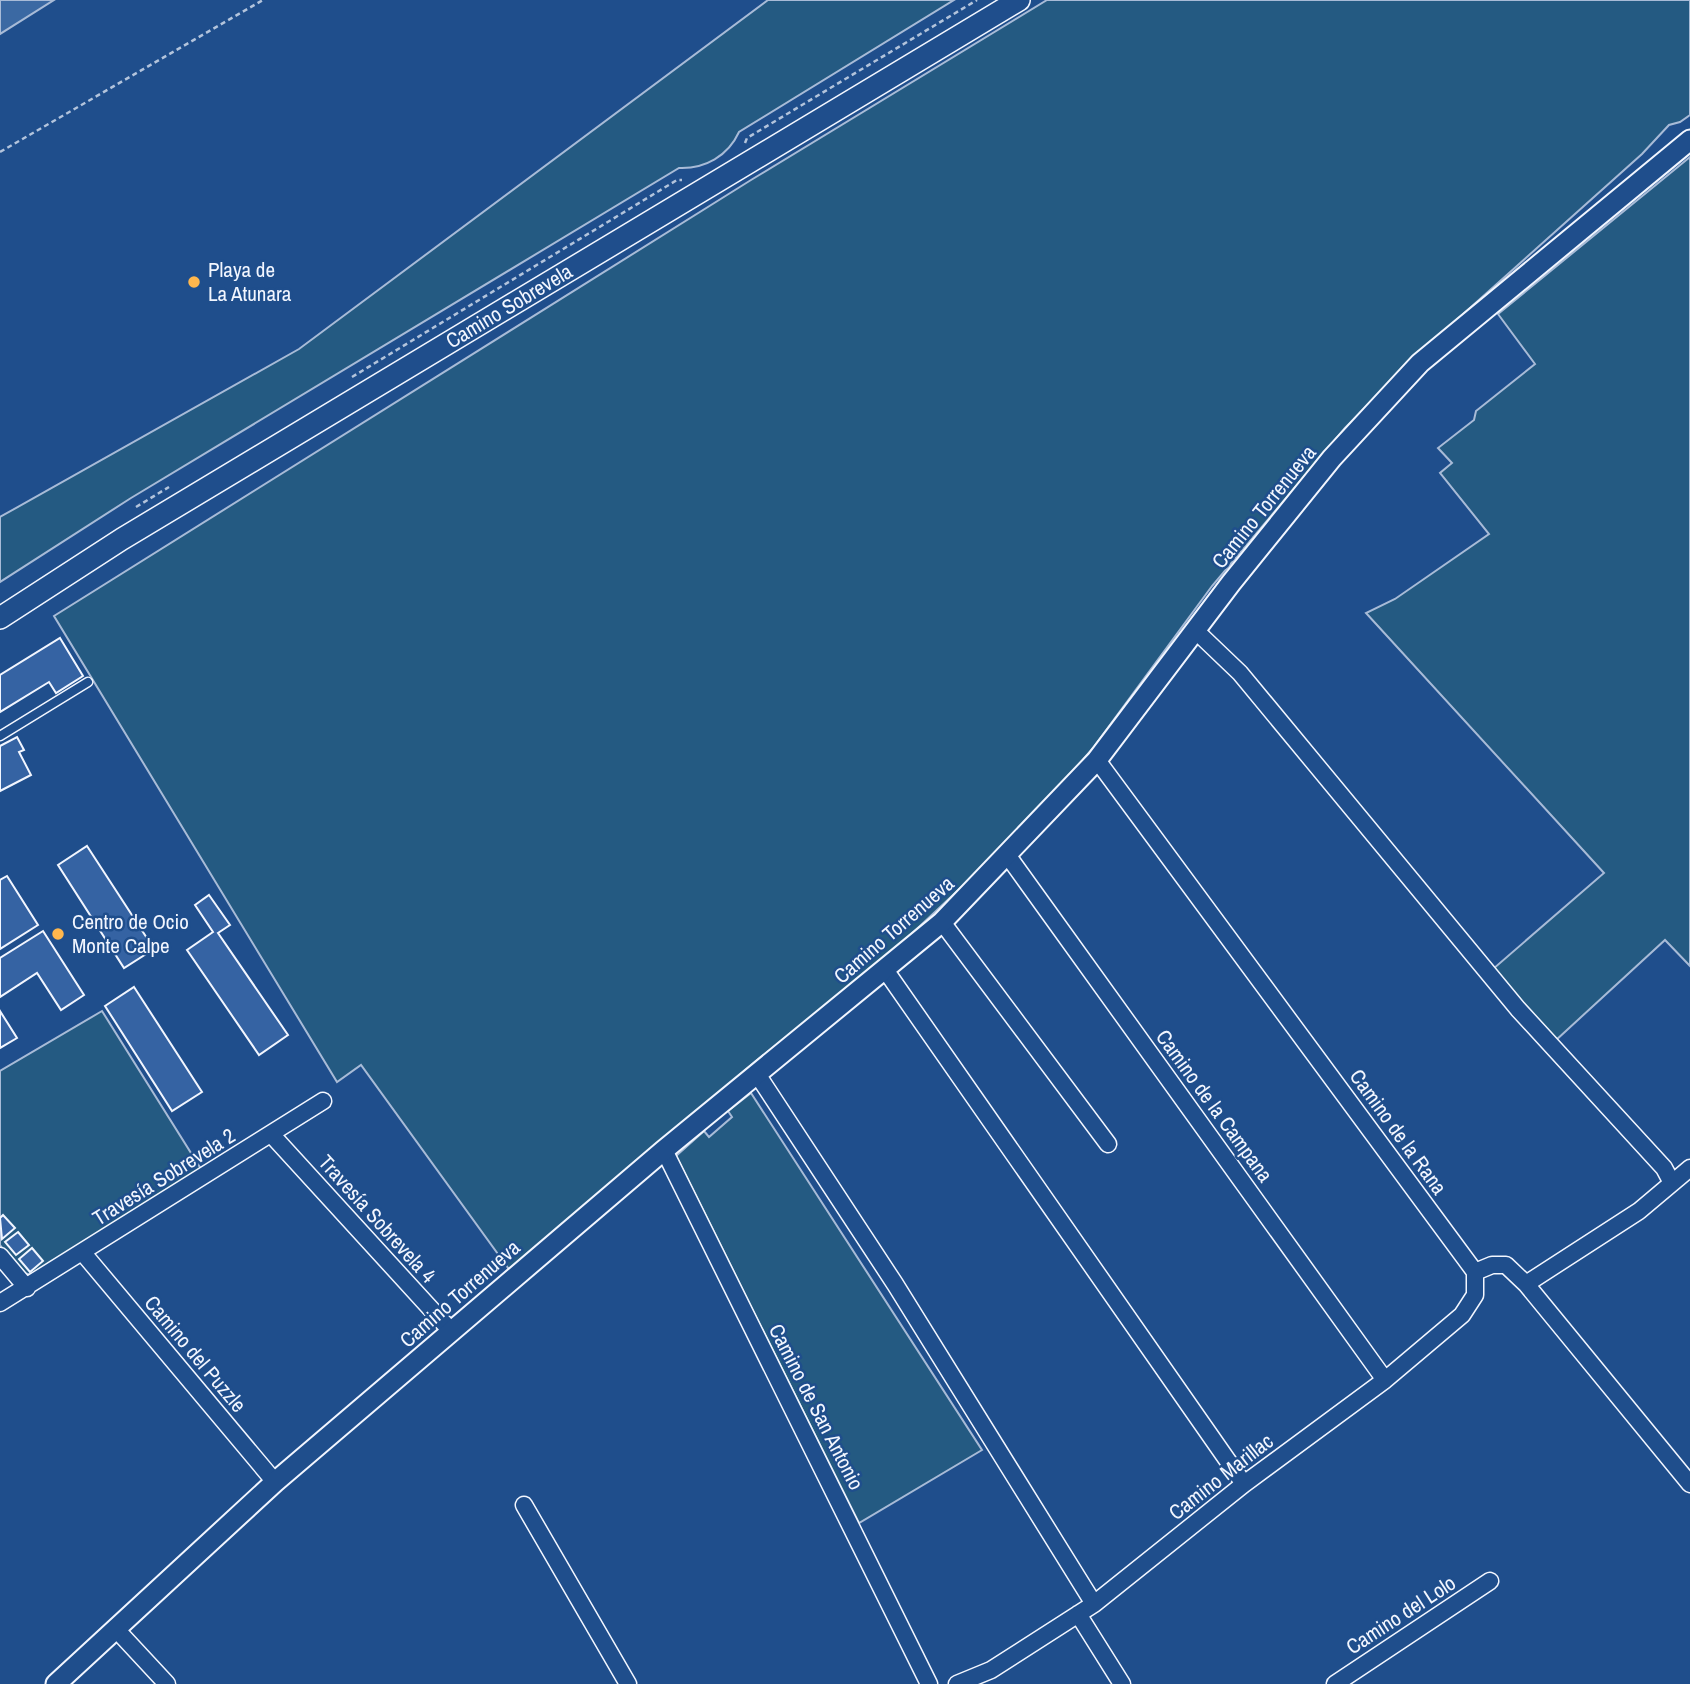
<svg xmlns="http://www.w3.org/2000/svg" width="1690" height="1684" font-family="'Archivo Narrow',sans-serif">
<style>
.green{fill:#245a82;stroke:#a8bbd7;stroke-width:2}
.water{fill:#3b69a3;stroke:#a8bbd7;stroke-width:2}
.building{fill:#3563a3;stroke:#f2f6ff;stroke-width:2}
.lines{fill:none;stroke-linecap:round;stroke-linejoin:round}
.service-casing{stroke:#f2f6ff;stroke-width:11}
.minor-casing{stroke:#f2f6ff;stroke-width:19}
.tertiary-casing{stroke:#f2f6ff;stroke-width:23}
.secondary-casing{stroke:#f2f6ff;stroke-width:24}
.path{stroke:#b3c4dc;stroke-width:2.5;stroke-dasharray:5 3.5;stroke-linecap:butt}
.service{stroke:#1f4e8c;stroke-width:8}
.minor{stroke:#1f4e8c;stroke-width:16}
.tertiary{stroke:#1f4e8c;stroke-width:19}
.secondary{stroke:#1f4e8c;stroke-width:21}
.poi-dot{fill:#ffb74d;stroke:#1f4e8c;stroke-width:2.5}
.labels{text-anchor:middle;stroke-width:5;stroke-linejoin:round;paint-order:stroke}
.poi-label{font-size:21px;fill:#f2f6ff;stroke:#1f4e8c;text-anchor:start}
.street-label{font-size:21px;fill:#f2f6ff;stroke:#1f4e8c}
</style>
<rect width="100%" height="100%" fill="#1f4e8c"/>
<!-- green -->
<path class="green" d="M768,0H954L739,132C728,156 705,169 679,168L131,498L0,582V517L299,349Z
M1047,0H1690V115L1680,122L1669,125L1642,154L1413,359L1345,428L1212,586L1093,748L1040,809L969,880L887,957L756,1061L511,1272L361,1065L337,1082L54,616L751,180Z
M1690,157V966L1665,940L1555,1041L1493,969L1604,873L1366,613L1395,599L1489,534L1440,473L1452,463L1438,448L1474,420L1476,411L1535,364L1498,314Z
M102,1011L201,1169L34,1275L22,1273L0,1245V1071Z
M751,1093L982,1450L859,1523L676,1156L704,1131L709,1137L732,1117L728,1111Z"/>
<!-- water -->
<path class="water" d="M0,0H54L0,34Z"/>
<!-- building -->
<path class="building" d="M60,638L83,676L56,693L49,682L0,712V675Z
M17,737L24,750L19,752L31,775L0,791V746Z
M87,846L154,949L124,968L58,865Z
M7,876L38,925L0,949V880Z
M209,895L230,925L218,933L288,1035L259,1055L187,950L213,932L195,905Z
M43,931L84,995L61,1010L37,973L0,997V958Z
M134,987L202,1092L172,1111L105,1006Z
M0,1011L17,1038L0,1048Z
M3,1215L15,1228L2,1239L0,1218Z
M18,1232L29,1245L16,1255L5,1242Z
M32,1248L43,1261L30,1272L19,1259Z"/>
<g class="lines">
<defs>
<path id="service" d="M0,736L88,682"/>
<path id="minor" d="M1195,630L1240,673L1518,1009L1664,1168L1672,1183
M1097,760L1475,1272
M1008,856L1385,1380
M942,922L1108,1144
M886,971L1244,1484
M757,1074L895,1284L1094,1604
M271,1134L452,1332
M664,1150L929,1684
M83,1253L275,1482
M0,1256L27,1288
M1475,1272L1492,1265H1506L1526,1284L1690,1484
M1526,1284L1639,1211L1690,1168
M0,1303L323,1101
M524,1505L628,1684
M1078,1614L1122,1684
M115,1628L167,1684
M957,1684L991,1670L1094,1604L1244,1484L1385,1380L1462,1315L1475,1295V1272
M1335,1684L1490,1581"/>
<path id="tertiary" d="M56,1684L275,1482L664,1150L942,922L1097,760L1231,583L1332,458L1420,363L1690,140"/>
<g id="secondary">
<path id="s1" d="M0,618L122,539L1019,0"/>
</g>
</defs>
<!-- service casing -->
<use href="#service" class="service-casing"/>
<!-- minor casing -->
<use href="#minor" class="minor-casing"/>
<!-- tertiary casing -->
<use href="#tertiary" class="tertiary-casing"/>
<!-- secondary casing -->
<use href="#secondary" class="secondary-casing"/>
<!-- path -->
<path class="path" d="M745,143L747,138L977,0
M0,152L263,0
M352,377L677,180H682
M136,507L169,487"/>
<!-- service -->
<use href="#service" class="service"/>
<!-- minor -->
<use href="#minor" class="minor"/>
<!-- tertiary -->
<use href="#tertiary" class="tertiary"/>
<!-- secondary -->
<use href="#secondary" class="secondary"/>
</g>
<!-- markers -->
<g class="poi-dot">
<circle cx="194" cy="282" r="7"/>
<circle cx="58" cy="934" r="7"/>
</g>
<g class="labels">
<!-- poi labels -->
<g class="poi-label">
<text x="208" y="277">Playa de<tspan x="208" dy="24">La Atunara</tspan></text>
<text x="72" y="929">Centro de Ocio<tspan x="72" dy="24">Monte Calpe</tspan></text>
</g>
<!-- street labels -->
<g class="street-label">
<text dy="7" stroke="none"><textPath href="#s1" startOffset="597">Camino Sobrevela</textPath></text>
<text transform="translate(1264 507) rotate(-51)" y="7">Camino Torrenueva</text>
<text transform="translate(894 930) rotate(-41)" y="7">Camino Torrenueva</text>
<text transform="translate(1214 1106) rotate(54)" y="7">Camino de la Campana</text>
<text transform="translate(1398 1132) rotate(54)" y="7">Camino de la Rana</text>
<text transform="translate(164 1177) rotate(-32)" y="7">Travesía Sobrevela 2</text>
<text transform="translate(377 1219) rotate(48)" y="7">Travesía Sobrevela 4</text>
<text transform="translate(460 1294) rotate(-41)" y="7">Camino Torrenueva</text>
<text transform="translate(195 1354) rotate(50)" y="7">Camino del Puzzle</text>
<text transform="translate(816 1407) rotate(63)" y="7">Camino de San Antonio</text>
<text transform="translate(1221 1477) rotate(-38)" y="7">Camino Marillac</text>
<text transform="translate(1401 1615) rotate(-33)" y="7">Camino del Lolo</text>
</g>
</g>
</svg>
